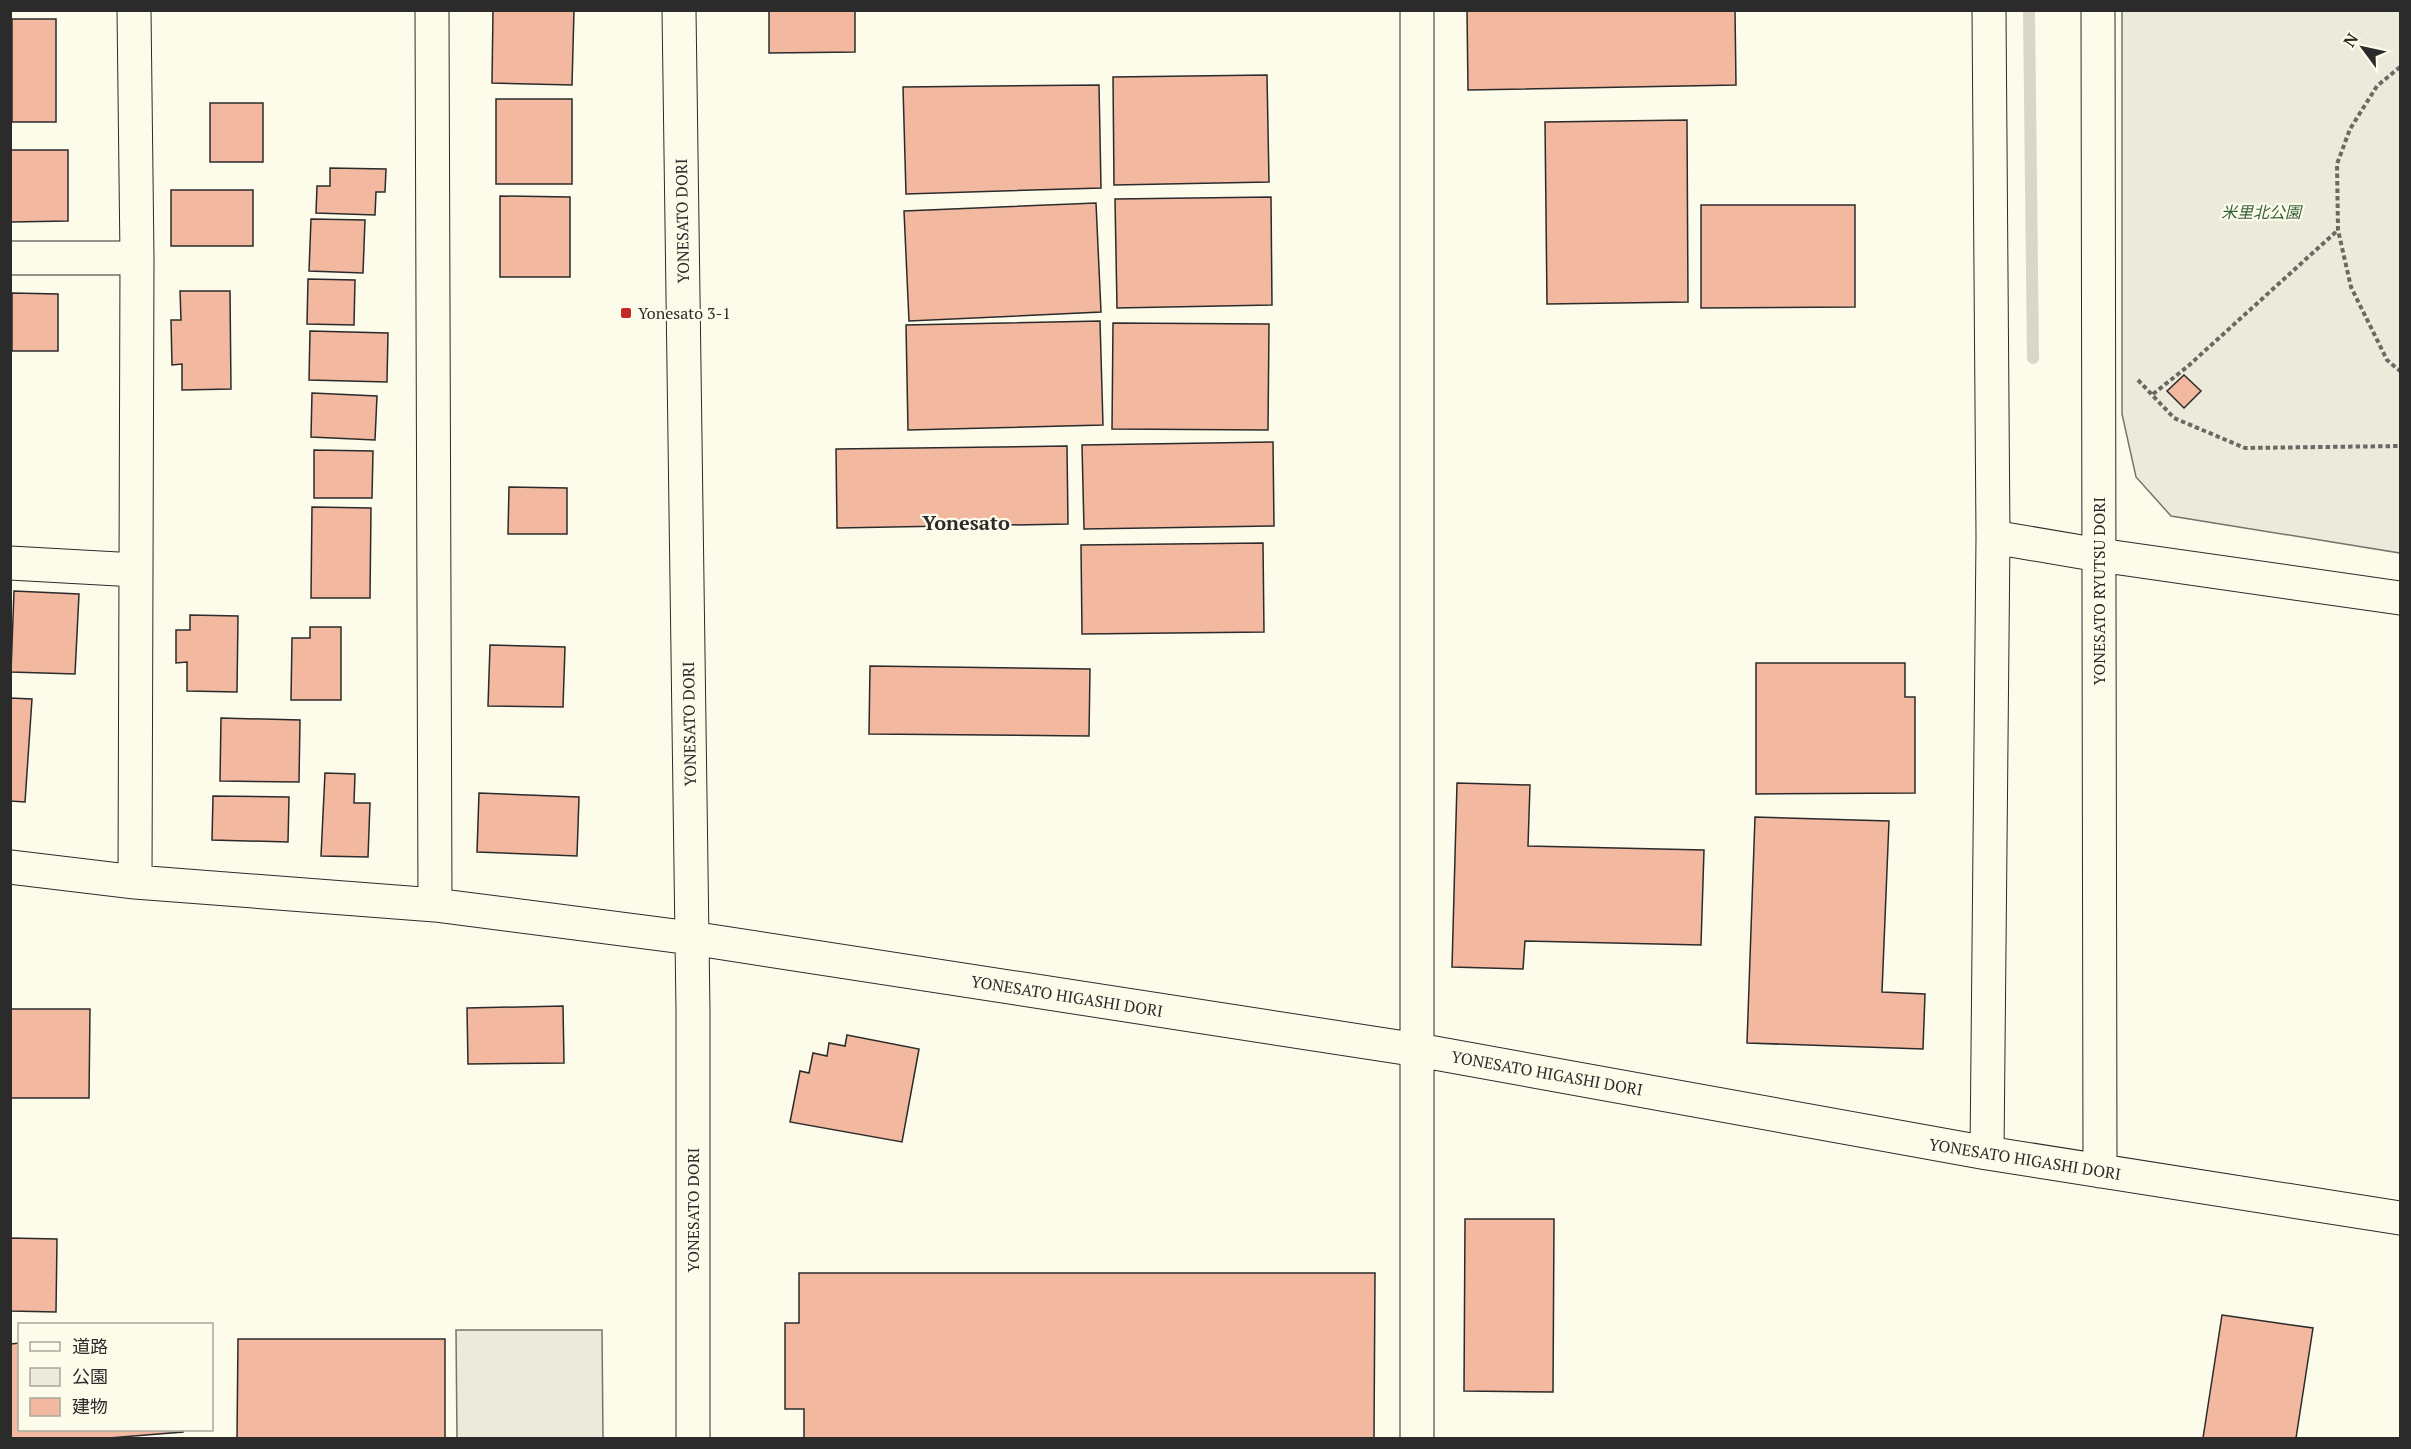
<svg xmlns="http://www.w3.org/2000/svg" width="2411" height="1449" font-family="'PT Serif','Noto Sans JP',serif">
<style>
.green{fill:#ecebdb;stroke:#74746e;stroke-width:1.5}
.parking{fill:#eceadb;stroke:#74746e;stroke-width:1.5}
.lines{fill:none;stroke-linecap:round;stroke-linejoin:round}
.stream{stroke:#d8d7c9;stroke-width:12}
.building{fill:#f2b8a0;stroke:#2b2b2b;stroke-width:1.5}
.minor-casing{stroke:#2b2b2b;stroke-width:35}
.path{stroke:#6a6964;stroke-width:4;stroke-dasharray:4.5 3;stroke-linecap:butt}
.minor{stroke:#fdfbea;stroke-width:33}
.poi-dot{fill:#c62828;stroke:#fdfbea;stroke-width:2}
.labels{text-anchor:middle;stroke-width:4.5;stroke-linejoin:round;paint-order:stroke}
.park-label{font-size:16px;font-style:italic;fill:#34623c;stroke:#fdfbea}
.street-label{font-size:16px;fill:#2b2b2b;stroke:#fdfbea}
.poi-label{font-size:16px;fill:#2b2b2b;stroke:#fdfbea;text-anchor:start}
.quarter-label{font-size:20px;font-weight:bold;fill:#2b2b2b;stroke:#fdfbea}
</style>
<rect width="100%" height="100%" fill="#fdfbea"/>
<!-- green -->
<path class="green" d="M2122,11H2400V553L2171,516L2136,477L2122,414Z"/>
<!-- parking -->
<path class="parking" d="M456,1330H602L603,1438H457Z"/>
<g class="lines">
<!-- stream -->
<path class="stream" d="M2029,10L2033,358"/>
</g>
<!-- building -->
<path class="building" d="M493,10H574L572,85L492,83Z
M769,10H855V52L769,53Z
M1467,10H1735L1736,85L1468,90Z
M12,19H56V122H12Z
M1267,75L1269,182L1114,185L1113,77Z
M1099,85L1101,188L906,194L903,87Z
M496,99H572V184H496Z
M210,103H263V162H210Z
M1687,120L1688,302L1547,304L1545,122Z
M11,150H68V221L11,222Z
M330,168L386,169L385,192H376L375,215L316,213L317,186H330Z
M171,190H253V246H171Z
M500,196L570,197V277H500Z
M1271,197L1272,305L1117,308L1115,199Z
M1096,203L1101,312L909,321L904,211Z
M1701,205H1855V307L1701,308Z
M311,219L365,220L363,273L309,271Z
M308,279L355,280L354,325L307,324Z
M180,291H230L231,389L182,390V364L172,365L171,320H181Z
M12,293L58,294V351H12Z
M1100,321L1103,425L908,430L906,325Z
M1113,323L1269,324L1268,430L1112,429Z
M310,331L388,333L387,382L309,380Z
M2184,375L2201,391L2184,408L2167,391Z
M312,393L377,396L375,440L311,437Z
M1273,442L1274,526L1084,529L1082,445Z
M1067,446L1068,524L837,528L836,449Z
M314,450L373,451L372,498H314Z
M509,487L567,488V534H508Z
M312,507L371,508L370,598H311Z
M1263,543L1264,632L1082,634L1081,545Z
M14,591L79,594L75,674L11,672Z
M190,615L238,616L237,692L187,691V662L176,663V630H190Z
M310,627H341V700H291L292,638H310Z
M490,645L565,647L563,707L488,706Z
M1756,663H1905V697H1915V793L1756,794Z
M870,666L1090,669L1089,736L869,734Z
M10,698L32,699L25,802L10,801Z
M221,718L300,720L299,782L220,781Z
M325,773L355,774L354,803H370L368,857L321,856Z
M1457,783L1530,785L1528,846L1704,850L1701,945L1525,941L1523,969L1452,967Z
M479,793L579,797L577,856L477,852Z
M213,796L289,797L288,842L212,840Z
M1755,817L1889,821L1882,992L1925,994L1923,1049L1747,1043Z
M563,1006L564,1063L468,1064L467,1008Z
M10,1009H90L89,1098H10Z
M847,1035L919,1049L902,1142L790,1122L800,1071L809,1073L813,1053L827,1056L829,1043L845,1046Z
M1465,1219H1554L1553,1392L1464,1391Z
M10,1238L57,1239L56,1312L10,1311Z
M799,1273H1375L1374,1438H804V1409H785V1323H799Z
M2222,1315L2313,1328L2296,1438H2203Z
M238,1339H445V1438H237Z
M20,1343V1430H183V1432L109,1438H10V1344Z"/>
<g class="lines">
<defs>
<path id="minor" d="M134,10L137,258L135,882
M432,10L435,905
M679,10L693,1011V1438
M1417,10V1438
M2098,10L2100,1171
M10,258H137
M1993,537L2099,555L2400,598
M10,563L136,570
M10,867L135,882L435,905L691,938L1418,1050L1987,1153L2400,1218
M1987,1153L1993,537L1989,10"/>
</defs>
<!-- minor casing -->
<use href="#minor" class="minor-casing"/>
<!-- path -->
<path class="path" d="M2400,67L2377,86L2350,129L2337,164L2338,230L2351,287L2387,360L2400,371
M2138,380L2174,418L2245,448L2400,446
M2153,394L2187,367L2338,230"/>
<!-- minor -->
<use href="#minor" class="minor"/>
</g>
<!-- markers -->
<rect class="poi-dot" x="620" y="307" width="12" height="12" rx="3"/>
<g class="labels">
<!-- park labels -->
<g class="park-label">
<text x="2261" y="218">米里北公園</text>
</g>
<!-- street labels -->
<g class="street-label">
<text transform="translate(682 221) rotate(-91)" y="6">YONESATO DORI</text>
<text transform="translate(2099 591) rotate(-90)" y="6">YONESATO RYUTSU DORI</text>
<text transform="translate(689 724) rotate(-91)" y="6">YONESATO DORI</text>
<text transform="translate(1067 996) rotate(9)" y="6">YONESATO HIGASHI DORI</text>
<text transform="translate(1547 1073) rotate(10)" y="6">YONESATO HIGASHI DORI</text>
<text transform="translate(2025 1159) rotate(9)" y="6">YONESATO HIGASHI DORI</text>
<text transform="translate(693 1210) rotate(-90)" y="6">YONESATO DORI</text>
</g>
<!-- poi labels -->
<g class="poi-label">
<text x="638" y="319">Yonesato 3-1</text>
</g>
<!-- quarter labels -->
<g class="quarter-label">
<text x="966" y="530">Yonesato</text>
</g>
</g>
<!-- border -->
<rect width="2411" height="1449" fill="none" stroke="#2b2b2b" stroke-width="24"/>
<!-- legend -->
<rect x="18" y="1323" width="195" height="108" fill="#fdfbea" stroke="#a9a89e" stroke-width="1.5"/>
<rect x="30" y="1342" width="30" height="9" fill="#fdfbea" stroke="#a9a89e" stroke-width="1.5"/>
<text x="72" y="1353" font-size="18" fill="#2b2b2b">道路</text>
<rect x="30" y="1368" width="30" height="18" fill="#ecebdb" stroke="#a9a89e" stroke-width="1.5"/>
<text x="72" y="1383" font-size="18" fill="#2b2b2b">公園</text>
<rect x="30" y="1398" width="30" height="18" fill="#f2b8a0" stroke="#a9a89e" stroke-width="1.5"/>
<text x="72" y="1413" font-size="18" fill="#2b2b2b">建物</text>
<!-- north arrow -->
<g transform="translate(2363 48) rotate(303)" stroke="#fdfbea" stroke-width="4.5" paint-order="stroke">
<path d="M0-4.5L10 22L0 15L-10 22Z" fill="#2b2b2b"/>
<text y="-9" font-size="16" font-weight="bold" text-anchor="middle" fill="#2b2b2b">N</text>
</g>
</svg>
